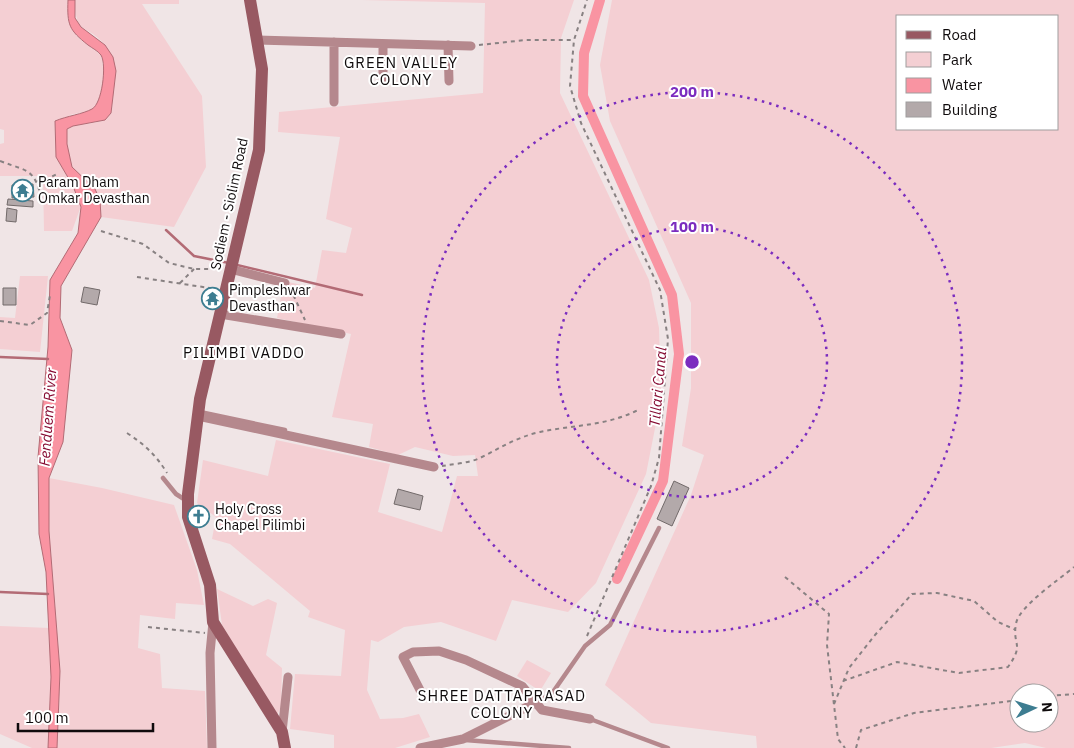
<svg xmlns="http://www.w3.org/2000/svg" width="1074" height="748" font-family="'IBM Plex Sans',sans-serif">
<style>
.green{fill:#f4cfd3;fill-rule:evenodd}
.water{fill:#f994a2;stroke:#b36b75}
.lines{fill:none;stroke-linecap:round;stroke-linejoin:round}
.stream{stroke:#b36b75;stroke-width:2.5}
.canal{stroke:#f994a2;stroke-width:10}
.building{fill:#b3a9aa;stroke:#726a6a}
.path{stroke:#888182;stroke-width:2;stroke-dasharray:4 4;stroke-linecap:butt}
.service{stroke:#b5888d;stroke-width:4.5}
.minor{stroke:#b5888d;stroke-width:9}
.secondary{stroke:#985962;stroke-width:12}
.ring{fill:none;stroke:#7b2cbf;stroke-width:2.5;stroke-dasharray:2.5 5}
.labels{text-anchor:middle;stroke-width:4;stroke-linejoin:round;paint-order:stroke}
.poi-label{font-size:14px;fill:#0f0b0c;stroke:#fff;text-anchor:start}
.street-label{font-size:14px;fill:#0f0b0c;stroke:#fff}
.neighbourhood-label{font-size:15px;letter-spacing:1px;fill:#0f0b0c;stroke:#fff}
.water-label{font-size:15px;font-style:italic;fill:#860c33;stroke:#fff}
.centre{fill:#7b2cbf;stroke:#fff;stroke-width:2.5}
.ring-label{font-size:15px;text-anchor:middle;font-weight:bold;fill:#7b2cbf;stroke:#fff;stroke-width:4;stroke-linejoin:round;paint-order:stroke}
</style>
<rect width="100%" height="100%" fill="#f0e5e6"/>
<!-- green -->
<path class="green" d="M0,0H68C67,35 75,35 101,55C104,69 107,99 93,109C88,112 76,113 70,115L56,157L73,186L81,206L72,231H44L43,176H0V144L4,143V130L0,129Z
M75,0H179V4H142L202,96L206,167L174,227L101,217C100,184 89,190 73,168C66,158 67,140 67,129C78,122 98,126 107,117C113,112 112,103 113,96C115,79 117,59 104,44C86,23 75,36 75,0Z
M362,0H574L561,38L560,93L649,280L659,328L661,398L646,474L596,583L568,612L512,600L496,641L441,622L404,627L378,642L371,640L367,690L380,719L403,718L419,714L430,737L395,748H334V735L290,729L295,674L341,676L345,630L308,617L310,611L230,544L212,539L216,517L197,503L203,460L268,476L276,440L390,464L378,512L442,532L457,476H478L475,455L453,456L415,447L398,455L369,447L373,424L332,417L351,334L277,318L284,281L315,288L322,250L346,253L352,228L326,219L340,137L278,132L279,112L483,93L485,3Z
M612,0H1074V748H1046L1025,743L991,748H757L756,736L651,723L605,685L691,495L704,455L682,446L691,388V303L610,121L600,65ZM898,16H1058V129H898ZM1019,693H1049V723H1019Z
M20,276H48L40,352L0,349V317L15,318Z
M49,478L102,488L174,505L197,570L204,605L176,603L175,619L140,615L138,648L160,654L162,688L205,691L207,748H57L60,671L49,531Z
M217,589L253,606L268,599L277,603L266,655L282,668L281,707L277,715L222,625Z
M0,626L49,628L51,677L48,748H32L0,734Z
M527,660L551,673L540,691L517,676Z"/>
<!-- water -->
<path class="water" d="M68,0H75V18L81,27L105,45L113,57L116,71L111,113L105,120L73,126L67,129V144L72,167L95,189L100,200L101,217L61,286L60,318L72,350L63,442L49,478V531L60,671L57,748H48L51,677L46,572L39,534L38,457L48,347L50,280L78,233L81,207L73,186L56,157L55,121C67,116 83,114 92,109C102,104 107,65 101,55C98,51 92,48 88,45C69,30 67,25 68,0Z"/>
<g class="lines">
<!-- stream -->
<path class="stream" d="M166,230L194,256L229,263
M237,265L362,295
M0,357L48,359
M0,592L48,594"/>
<!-- canal -->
<path class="canal" d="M600,0L584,53L583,96L672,295L679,354L663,481L617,579"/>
</g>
<!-- building -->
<path class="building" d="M33,184L34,197L12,198V185Z
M8,199L33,201V207L7,205Z
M7,208L17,210L16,222L6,221Z
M84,287L100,290L97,305L81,302Z
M3,288H16V305H3Z
M674,481L689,488L672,526L657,519Z
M398,489L423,496L420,510L394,504Z
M195,509L208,517L203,525L190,517Z"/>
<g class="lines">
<!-- path -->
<path class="path" d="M479,45L526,40H574
M0,161C29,172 34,168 42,200
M37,181L47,179L59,173
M101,231L143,244L169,263L194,269H220
M137,277L216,289
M180,283L194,269
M290,288L305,320
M0,321L30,325L47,313L50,295
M127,433C144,444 156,455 167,473
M442,466C454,464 469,463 480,458C500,448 517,437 540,432C572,425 607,426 638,410
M785,577L829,614L827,645L838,739L845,748
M148,627L205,633
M587,636L651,486L659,458L668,339L660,290L581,123L570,86L574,40L587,0
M843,681L897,662L959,673L1008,667C1025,643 1012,646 1016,624C1018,607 1060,579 1074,567
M1049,696L1074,694
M834,704L849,668L875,635L912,594L937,593L974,601L998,622L1016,630
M856,748L861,730L914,713L1019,700"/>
<!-- service -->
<path class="service" d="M200,412L285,430
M163,478L176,494L187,501
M536,703L553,692L585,646L610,625L659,528
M590,719L668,748
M465,740L569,748"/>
<!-- minor -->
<path class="minor" d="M257,40L471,46
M383,44V78
M448,45L449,81
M334,102V42
M230,269L285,283
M220,314L341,334
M198,416L434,467
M420,690L403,657L413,652L439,651L466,660L522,686L542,710L590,719
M282,732L288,677
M212,748L210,653L213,622
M420,748L463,739L535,703"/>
<!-- secondary -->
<path class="secondary" d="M250,0L262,69L259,150L200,399L188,494V517L210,585L213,622L282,732L285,748"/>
</g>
<!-- distance rings -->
<g class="ring">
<circle cx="692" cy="362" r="135"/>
<circle cx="692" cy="362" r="270"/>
</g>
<!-- icons -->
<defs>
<symbol id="temple-ring" viewBox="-11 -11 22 22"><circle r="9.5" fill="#fff" stroke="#3d7d91" stroke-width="1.5"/><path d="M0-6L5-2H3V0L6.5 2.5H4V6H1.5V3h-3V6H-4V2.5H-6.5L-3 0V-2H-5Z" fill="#3d7d91"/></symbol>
<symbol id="church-ring" viewBox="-11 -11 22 22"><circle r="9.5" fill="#fff" stroke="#3d7d91" stroke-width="1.5"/><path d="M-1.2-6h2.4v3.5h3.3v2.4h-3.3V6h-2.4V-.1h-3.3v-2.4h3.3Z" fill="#3d7d91"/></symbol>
</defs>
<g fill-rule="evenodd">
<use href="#temple-ring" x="10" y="178" width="25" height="25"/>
<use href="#temple-ring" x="200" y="286" width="25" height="25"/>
<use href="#church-ring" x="186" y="504" width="25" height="25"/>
</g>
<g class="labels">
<!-- poi labels -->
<g class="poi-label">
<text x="38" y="187">Param Dham<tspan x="38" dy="16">Omkar Devasthan</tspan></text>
<text x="229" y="295">Pimpleshwar<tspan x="229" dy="16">Devasthan</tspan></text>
<text x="215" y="514">Holy Cross<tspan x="215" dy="16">Chapel Pilimbi</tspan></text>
</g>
<!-- street labels -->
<g class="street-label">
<text transform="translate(229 204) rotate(-78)" y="5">Sodiem - Siolim Road</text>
</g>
<!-- neighbourhood labels -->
<g class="neighbourhood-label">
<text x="401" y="68">GREEN VALLEY<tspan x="401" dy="17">COLONY</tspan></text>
<text x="244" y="358">PILIMBI VADDO</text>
<text x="502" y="701">SHREE DATTAPRASAD<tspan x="502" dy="17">COLONY</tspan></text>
</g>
<!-- water labels -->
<g class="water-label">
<text transform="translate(658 387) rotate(-85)" y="5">Tillari Canal</text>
<text transform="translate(48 417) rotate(-86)" y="5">Fenduem River</text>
</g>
</g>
<circle cx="692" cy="362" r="8" class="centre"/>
<g class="ring-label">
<text x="692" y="97">200 m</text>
<text x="692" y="232">100 m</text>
</g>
<!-- legend -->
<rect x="896" y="15" width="162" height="115" fill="#ffffff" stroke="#9f9d9e"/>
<rect x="906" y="31" width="25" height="8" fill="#985962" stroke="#9f9d9e"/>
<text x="942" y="40" font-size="15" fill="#0f0b0c">Road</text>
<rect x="906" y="52" width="25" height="15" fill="#f4cfd3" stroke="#9f9d9e"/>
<text x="942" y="65" font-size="15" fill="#0f0b0c">Park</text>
<rect x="906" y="78" width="25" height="15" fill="#f994a2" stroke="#9f9d9e"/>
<text x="942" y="90" font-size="15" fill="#0f0b0c">Water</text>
<rect x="906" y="102" width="25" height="15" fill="#b3a9aa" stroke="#9f9d9e"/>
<text x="942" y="115" font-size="15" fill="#0f0b0c">Building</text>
<!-- north arrow -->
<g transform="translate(1034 708) rotate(86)"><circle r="24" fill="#ffffff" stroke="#9f9d9e"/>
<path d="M0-4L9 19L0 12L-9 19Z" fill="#3d7d91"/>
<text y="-8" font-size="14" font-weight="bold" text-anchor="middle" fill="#0f0b0c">N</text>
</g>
<!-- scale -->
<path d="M18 723v8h135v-8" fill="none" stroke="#0f0b0c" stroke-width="2.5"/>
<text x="25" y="723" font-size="15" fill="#0f0b0c" stroke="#ffffff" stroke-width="4" paint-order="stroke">100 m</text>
</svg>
